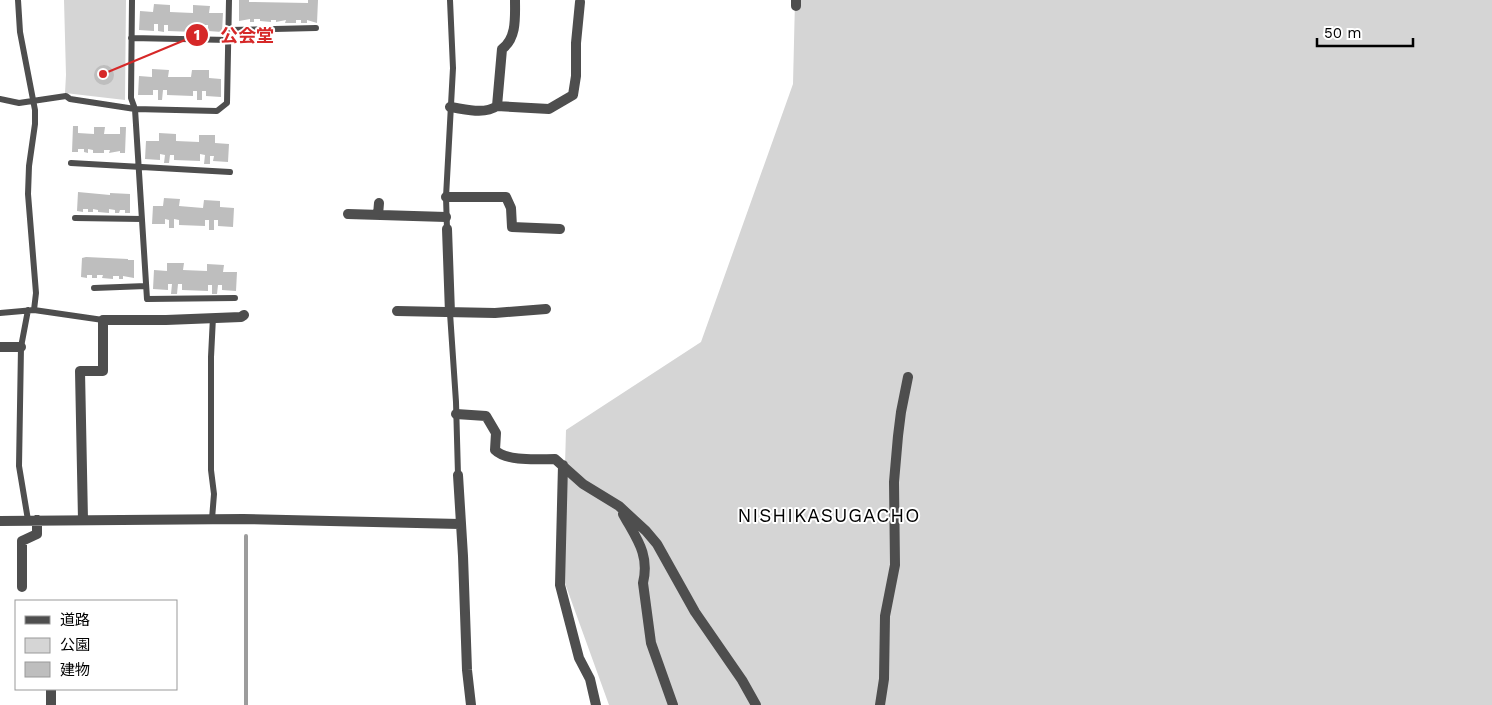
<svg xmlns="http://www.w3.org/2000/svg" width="1492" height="705" font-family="'Work Sans','Noto Sans JP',sans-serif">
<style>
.green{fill:#d5d5d5}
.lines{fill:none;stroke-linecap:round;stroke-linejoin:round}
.stream{stroke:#9c9c9c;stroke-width:4}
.building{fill:#bebebe}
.lane{stroke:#4e4e4e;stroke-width:6}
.street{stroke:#4e4e4e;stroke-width:10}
.labels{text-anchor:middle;stroke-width:4;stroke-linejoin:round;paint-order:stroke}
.quarter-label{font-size:19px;letter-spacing:1px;fill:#000;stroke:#fff}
.leader{fill:none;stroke:#d62828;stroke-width:2}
.callout-dot{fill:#d62828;stroke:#fff;stroke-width:2}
.mark-label{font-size:15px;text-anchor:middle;font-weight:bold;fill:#fff}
.callout-label{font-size:18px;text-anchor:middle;font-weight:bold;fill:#d62828;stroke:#fff;stroke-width:4;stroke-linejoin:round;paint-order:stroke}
</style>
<rect width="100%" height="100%" fill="#fff"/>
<!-- green -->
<path class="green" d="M64,0H126L125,100L65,93L66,75Z
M795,0H1492V705H609L562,575L566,430L701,342L793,84Z"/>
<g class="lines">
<!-- stream -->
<path class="stream" d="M246,705V536"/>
</g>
<!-- building -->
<path class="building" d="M239,0H249V2L308,3V0H318L317,23L307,20V23H301V20H296V23H285L286,20L276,22V20H271V22L260,21V19H254V22H250V19L239,21Z
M154,4L170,5V12L193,13V5L210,6L209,13H223L222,32L208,31V25H204L203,32H198L199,25H194V32L168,31V25H164V32L158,31V24H154V31L139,30L140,11L153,12Z
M94 75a10 10 0 1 1 20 0a10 10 0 1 1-20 0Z
M152,69L169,70L168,77H191L192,70H209V78L221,79V97L206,96V91H202V100H197V91H193V96L167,95V90H163L162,100H158V90H153V95H138L139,76L152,77Z
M73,126H78V133L94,134V127H105L104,134H120V127H126L125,153H120V151L109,153L110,150H104V153H93V150L88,149V153L84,152V149H78V152H72Z
M159,133L176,134V141L199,142V135H215V143L229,144L228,162L213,161L214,156H210V164H204L205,155L200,154V161L174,160V155H170L169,163H164L165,155L160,154V160L145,159L146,141H159Z
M78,192L110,195V193L130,194V213H125V210H120L119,213H115V210L109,209V213L98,212V210L93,209V212H88V209H83V212L77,211Z
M164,198L180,199L179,206L203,208L204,200L220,201V207L234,208L233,227L218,226V220H214V230H209V220H205V226L179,225V220L174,219V228H169V220L165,219V224H152L153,206H163Z
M86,257L128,259V260H134V278L123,276V279H119V276H113V279L102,278L103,275H97V278H92V275H87V278L81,277L82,258Z
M167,263H184L183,270L207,271V264L224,265L223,272H237L236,291L222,290V285H218L217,294H212V285H208V291L182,290V284H178L177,294H171L172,284H168V290L153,289L154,270L167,271Z"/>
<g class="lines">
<!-- lane -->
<path class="lane" d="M18,0L20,32L35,110V124L29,166L28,194L36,293L34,310
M132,0L131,98L135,109L147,299L235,298
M229,30L316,28
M131,38L229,40
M0,99L19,103L66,96L70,99L135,109L217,111L227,103L229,0
M71,163L230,172
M75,218L142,219
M447,229L446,197L453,68L450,0
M94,288L146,286
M28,310L21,347L19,466L28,520
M0,313L34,310L103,320
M450,313L456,402L458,475
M212,519L214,494L211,470V357L213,317"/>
<!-- street -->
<path class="street" d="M796,0V6
M497,106L549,109L573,95L576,76V43L580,2
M450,107C465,109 484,115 497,106L502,49C517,38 515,17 515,0
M446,197H506L511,208L512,227L560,229
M348,214L446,217
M378,215L379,203
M447,229L450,313
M397,311L495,313L546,309
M0,347H21
M456,414L486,416L496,433L495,450C507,462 539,459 555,459L583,484L619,506L646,531L657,544L695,612L742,680L756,705
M563,465L560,585L579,658L590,679L596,705
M458,475L463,556L467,670L471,705
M623,514C636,538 650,554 643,583L651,643L673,705
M83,520L80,371H103V320H166L241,317L244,315
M0,521L243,519L460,524
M22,587V541L37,534V520
M51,705V689
M880,705L884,679L885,616L895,565L894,482L898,436L901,412L908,377"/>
</g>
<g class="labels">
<!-- quarter labels -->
<g class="quarter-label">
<text x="829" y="522">NISHIKASUGACHO</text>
</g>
</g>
<!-- callouts -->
<path class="leader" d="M103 74L197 35"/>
<g class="callout-dot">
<circle cx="103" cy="74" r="5"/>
<circle cx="197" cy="35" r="12"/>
</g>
<g class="mark-label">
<text x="197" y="40">1</text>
</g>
<g class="callout-label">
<text x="247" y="42">公会堂</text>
</g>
<!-- legend -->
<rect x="15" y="600" width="162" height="90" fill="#ffffff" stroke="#999999"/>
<rect x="25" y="616" width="25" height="8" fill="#4e4e4e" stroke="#999999"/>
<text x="60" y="625" font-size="15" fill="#000000">道路</text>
<rect x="25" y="638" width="25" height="15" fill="#d5d5d5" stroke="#999999"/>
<text x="60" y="650" font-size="15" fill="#000000">公園</text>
<rect x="25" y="662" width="25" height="15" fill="#bebebe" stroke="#999999"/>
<text x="60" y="675" font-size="15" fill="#000000">建物</text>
<!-- scale -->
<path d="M1317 38v8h96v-8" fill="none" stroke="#000000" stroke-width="2.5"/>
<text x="1324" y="38" font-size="15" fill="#000000" stroke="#ffffff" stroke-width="4" paint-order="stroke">50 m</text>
</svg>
